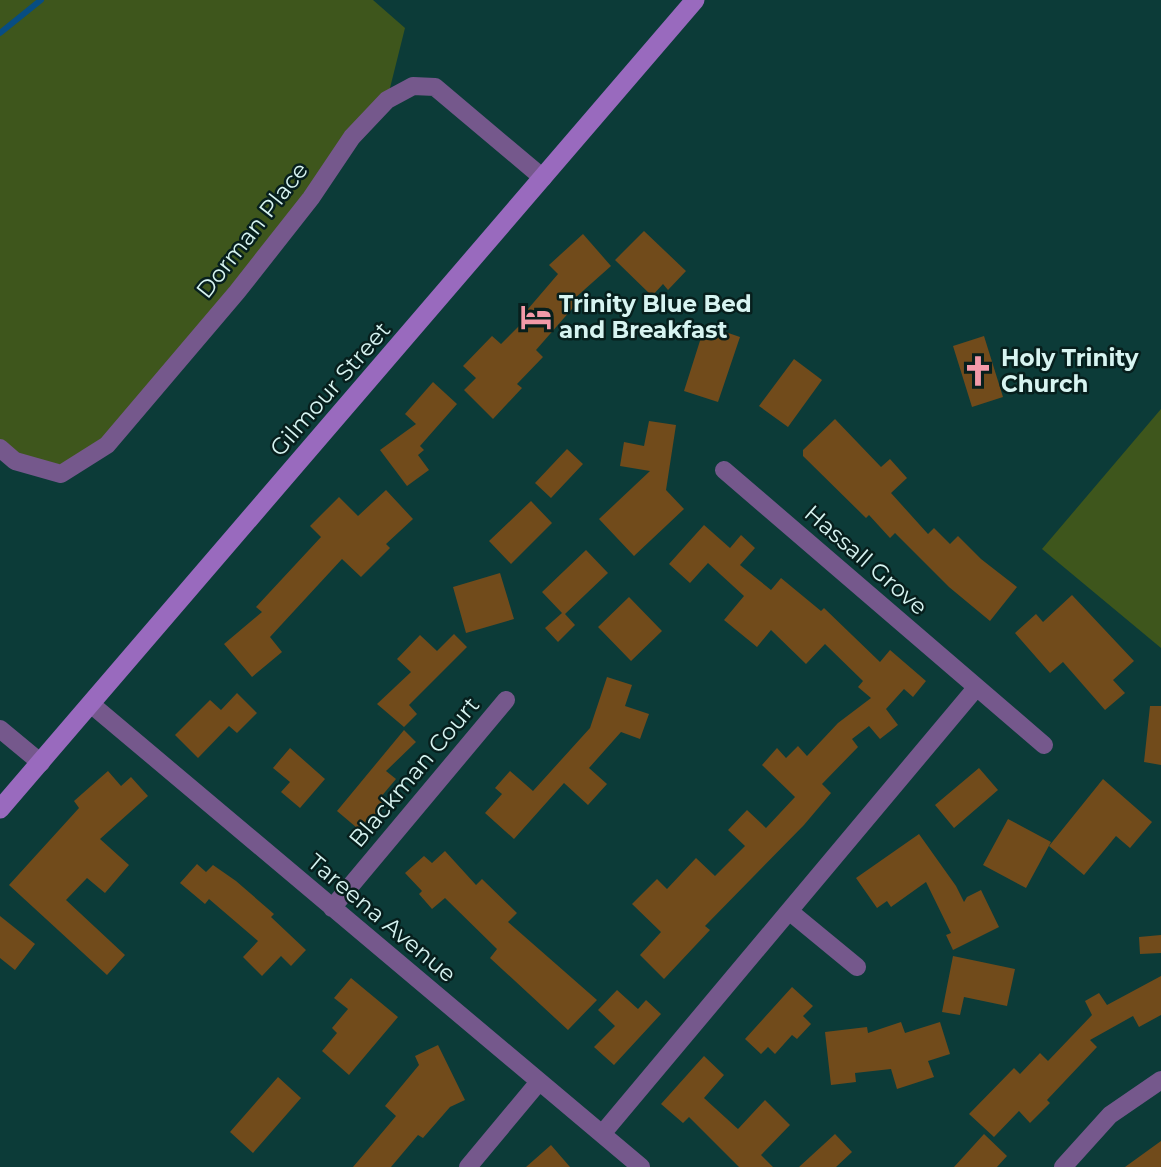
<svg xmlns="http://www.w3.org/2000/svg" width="1161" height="1167" font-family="Montserrat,sans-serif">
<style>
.green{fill:#3e561c}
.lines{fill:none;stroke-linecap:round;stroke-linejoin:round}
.stream{stroke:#074d82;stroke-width:6}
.building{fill:#714b1b}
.minor{stroke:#75588c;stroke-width:18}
.secondary{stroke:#996abe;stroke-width:19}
.labels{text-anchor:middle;stroke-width:5;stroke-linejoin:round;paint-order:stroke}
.street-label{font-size:23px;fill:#d7f4f1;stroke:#071f1d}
.poi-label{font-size:23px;font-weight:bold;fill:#d7f4f1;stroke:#071f1d;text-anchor:start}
</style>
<rect width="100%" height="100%" fill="#0c3b38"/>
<!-- green -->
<path class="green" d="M0,0H373L405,28L387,100L107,445L61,474L0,448Z
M1161,409V648L1042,549Z"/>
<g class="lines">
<!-- stream -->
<path class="stream" d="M0,33L41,0"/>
</g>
<!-- building -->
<path class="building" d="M644,231L686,271L668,290L663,284L652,296L615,260Z
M583,234L611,266L575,298L578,302L536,350L543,357L517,384L522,388L493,419L464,390L476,378L463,366L492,336L501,344L526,319L522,316L558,274L549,265Z
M705,325L740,337L718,402L684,391Z
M984,336L1003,397L972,407L953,346Z
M794,359L822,380L788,427L759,406Z
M433,382L457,404L420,446L424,450L418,455L429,470L407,486L380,450L416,424L405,414Z
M835,419L881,467L890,459L907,478L891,493L928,534L934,528L950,544L958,536L981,559L1017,587L990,621L949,587L895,533L890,538L869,515L866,518L803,456V450Z
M649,421L676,425L666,490L684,509L634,556L599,519L650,471L620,466L624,442L644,446Z
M567,449L583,464L551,498L535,483Z
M386,490L413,519L386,544L390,548L361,577L342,559L270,637L282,652L252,677L224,644L262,612L256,607L321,537L310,526L339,497L358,516Z
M531,501L552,523L511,564L489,541Z
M704,525L730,548L741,535L755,548L740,565L771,590L781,578L821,611L824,608L880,662L890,650L926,681L913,697L904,689L886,709L898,725L880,739L869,726L852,739L858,747L822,784L831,793L804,825L705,926L710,930L664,979L640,955L661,932L632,904L657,879L667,889L696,858L715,876L745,846L728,830L747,810L766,828L795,797L762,765L777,748L786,758L798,746L807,756L838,723L871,698L858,687L863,681L825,644L806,664L771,630L757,647L724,620L744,596L708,563L690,583L669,564Z
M586,550L608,573L565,614L575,625L558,642L545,628L562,613L542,592Z
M500,573L514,619L466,633L453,587Z
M1072,595L1134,661L1113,680L1125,693L1105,710L1063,662L1050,673L1015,633L1036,614L1043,622Z
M629,597L662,631L631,661L598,627Z
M454,634L467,647L409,705L417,714L404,727L377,704L411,672L397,659L420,635L437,651Z
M607,677L632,685L625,706L649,714L640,739L621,732L589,768L607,784L588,805L564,783L514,839L485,813L502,794L495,788L510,771L533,791L590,728Z
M237,693L257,713L237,733L229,726L198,758L175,735L210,700L221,710Z
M1150,706H1161V765L1144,762Z
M404,730L416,742L386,771L396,779L380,798L387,804L363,833L337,811Z
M290,748L325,779L300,808L281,792L290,782L273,768Z
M979,768L998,790L954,828L935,805Z
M108,771L121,786L131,777L148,796L100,839L129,865L105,893L87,878L66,900L125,955L107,975L9,885L79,808L74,801Z
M1103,779L1152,822L1130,848L1116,836L1084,875L1049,846Z
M1008,819L1051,842L1026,888L983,865Z
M919,834L956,886L964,902L967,897L981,890L999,927L953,950L946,935L951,933L926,882L891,907L887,901L877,908L856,878Z
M445,851L476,885L482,879L517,913L508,922L597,1000L568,1030L490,958L497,949L445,898L432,909L419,894L422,891L405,873L424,856L432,863Z
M197,864L206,872L213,865L236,881L274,914L271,917L306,950L291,966L281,956L262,976L243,957L258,941L209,899L205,904L180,883Z
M0,916L35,944L15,970L0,958Z
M1161,935V953L1140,954L1139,937Z
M953,956L1015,969L1007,1006L964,997L960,1015L942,1012Z
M1161,976V1015L1139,1027L1133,1016L1090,1040L1097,1047L1047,1100L1050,1103L1030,1123L1019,1111L994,1137L969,1114L1014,1068L1020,1074L1040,1053L1048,1061L1092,1015L1085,1001L1099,993L1107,1005Z
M351,978L398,1017L349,1075L322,1051L337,1033L332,1028L348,1009L334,998Z
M792,987L813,1006L803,1016L811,1024L797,1039L792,1035L775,1054L768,1047L761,1054L745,1039Z
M617,990L638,1009L646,1000L661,1014L614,1065L594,1047L615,1026L598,1010Z
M901,1022L905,1033L940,1022L950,1054L928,1061L934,1077L897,1089L891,1069L855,1073L856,1082L831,1085L825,1032L867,1027L868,1033Z
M438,1045L465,1100L450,1107L423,1138L418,1135L391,1167H353L396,1116L385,1106L419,1065L415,1056Z
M704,1056L724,1075L704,1098L738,1129L765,1100L790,1125L761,1155L773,1167H739L689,1117L683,1123L661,1104Z
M278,1077L301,1098L253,1153L230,1132Z
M835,1134L852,1152L836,1167H799Z
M984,1134L1007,1156L997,1167H954Z
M1161,1141V1167H1125Z
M551,1145L570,1167H526Z"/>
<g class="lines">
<!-- minor -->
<path class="minor" d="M0,448L15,461L61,474L107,445L237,292L311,198L352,137L387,100L413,86L435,87L543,178
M724,470L1044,745
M92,705L641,1167
M0,729L41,763
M332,908L506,700
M789,911L857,967
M602,1134L976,688
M468,1167L538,1083
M1063,1167L1110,1115L1161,1080"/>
<!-- secondary -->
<path class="secondary" d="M0,809L695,0"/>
</g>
<!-- icons -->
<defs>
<symbol id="hotel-bare" viewBox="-9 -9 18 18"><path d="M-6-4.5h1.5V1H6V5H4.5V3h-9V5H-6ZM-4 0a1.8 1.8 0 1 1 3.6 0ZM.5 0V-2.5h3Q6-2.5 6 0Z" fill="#f39aa9" stroke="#071f1d" stroke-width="2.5" paint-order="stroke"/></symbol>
<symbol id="church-bare" viewBox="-9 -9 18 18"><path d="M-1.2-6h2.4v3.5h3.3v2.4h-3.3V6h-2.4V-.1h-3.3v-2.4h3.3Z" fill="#f39aa9" stroke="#071f1d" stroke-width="2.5" paint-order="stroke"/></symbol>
</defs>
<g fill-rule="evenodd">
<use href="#hotel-bare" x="514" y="295" width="44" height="44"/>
<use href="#church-bare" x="956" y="349" width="44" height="44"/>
</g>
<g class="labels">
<!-- street labels -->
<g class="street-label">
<text transform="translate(252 230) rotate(-52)" y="8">Dorman Place</text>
<text transform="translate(330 389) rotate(-49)" y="8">Gilmour Street</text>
<text transform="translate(866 560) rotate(41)" y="8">Hassall Grove</text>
<text transform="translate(414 772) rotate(-50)" y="8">Blackman Court</text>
<text transform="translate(382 918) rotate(40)" y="8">Tareena Avenue</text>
</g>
<!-- poi labels -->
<g class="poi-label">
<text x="559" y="312">Trinity Blue Bed<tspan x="559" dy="26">and Breakfast</tspan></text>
<text x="1001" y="366">Holy Trinity<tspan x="1001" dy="26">Church</tspan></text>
</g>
</g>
</svg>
